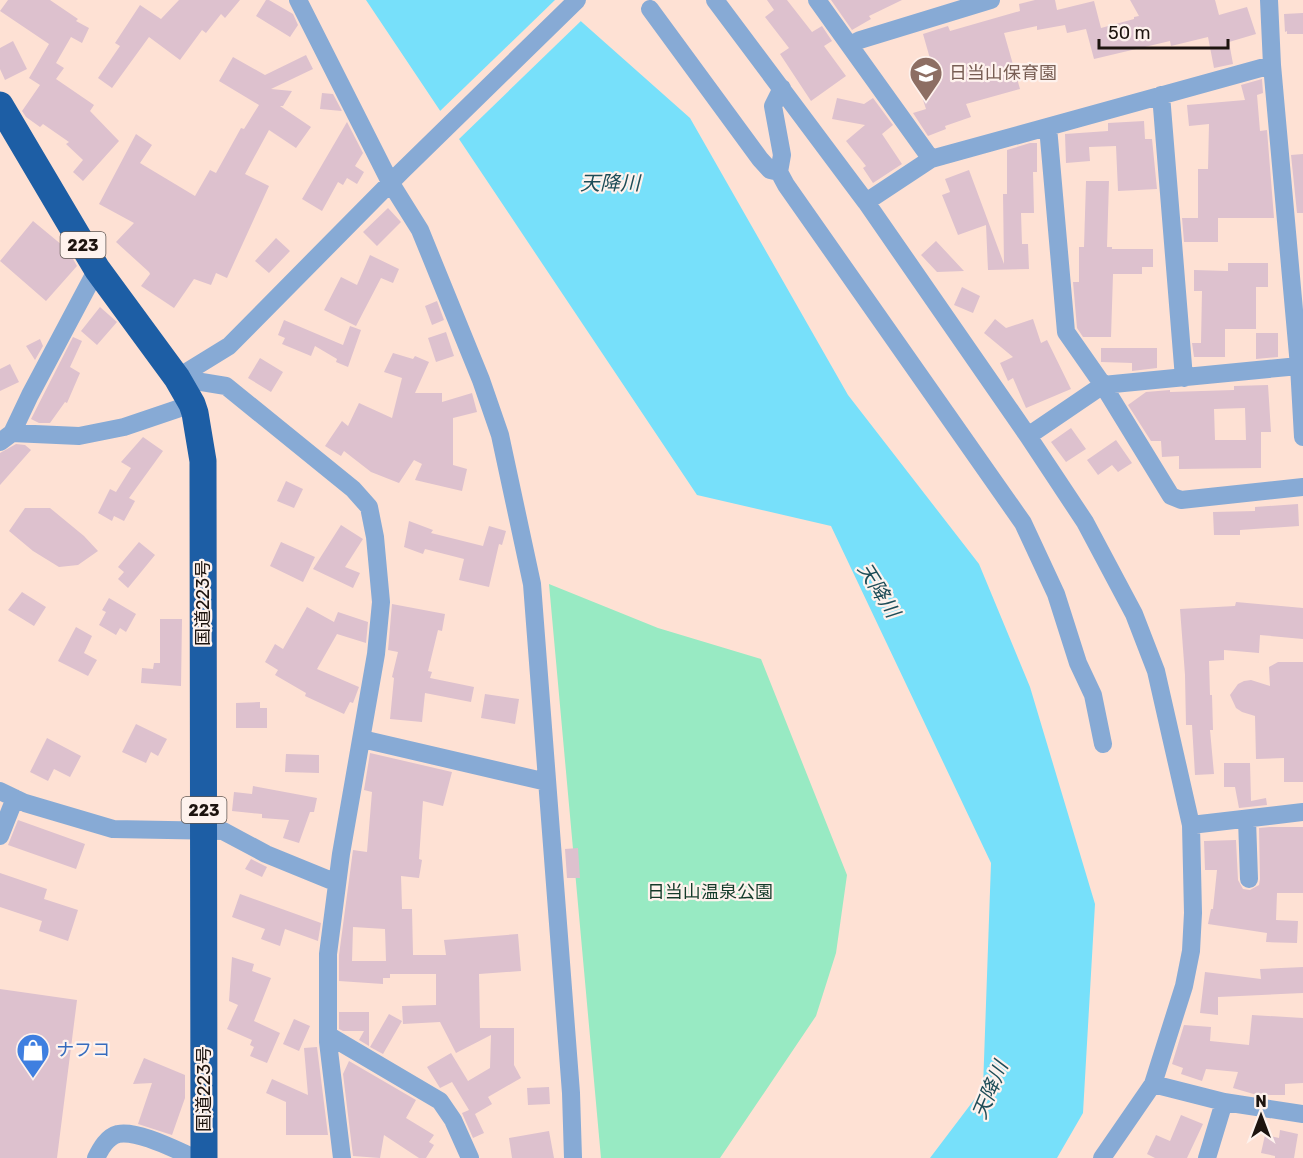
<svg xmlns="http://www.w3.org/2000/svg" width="1303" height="1158" font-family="Rubik,'Noto Sans JP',sans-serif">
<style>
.green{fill:#98eac3}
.water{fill:#77e0fa}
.pier{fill:#fee1d4}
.building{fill:#ddc1ce;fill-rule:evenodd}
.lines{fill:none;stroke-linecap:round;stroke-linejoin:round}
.minor{stroke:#87aad5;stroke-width:18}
.highway{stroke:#1d5ea5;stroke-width:27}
.labels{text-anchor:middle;stroke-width:4.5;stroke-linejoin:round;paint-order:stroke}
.shield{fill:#fef2ed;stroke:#605752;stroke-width:1.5}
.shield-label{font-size:16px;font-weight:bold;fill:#1d140f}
.education-label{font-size:18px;fill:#785e54;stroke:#fef2ed;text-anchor:start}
.street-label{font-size:18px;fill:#1d140f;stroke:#fef2ed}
.park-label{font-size:18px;fill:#143b2a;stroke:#fef2ed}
.shop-label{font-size:18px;fill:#366cbe;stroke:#fef2ed;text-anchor:start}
.water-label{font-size:20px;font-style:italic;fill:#1e4d58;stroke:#fef2ed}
</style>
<rect width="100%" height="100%" fill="#fee1d4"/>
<!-- green -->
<path class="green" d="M549,584L658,628L761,659L847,875L836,953L816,1016L720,1158H601Z"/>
<!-- water -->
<path class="water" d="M366,0H557L690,118L848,395L979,564L1030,687L1095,904L1083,1113L1057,1158H930L983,1088L991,863L831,526L697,495Z"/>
<!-- pier -->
<path class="pier" d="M555,0H562L583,19L457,141L438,113Z"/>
<!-- building -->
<path class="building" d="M8,0H50L78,19L76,21L89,28L82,43L71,37L56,63L64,68L56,79L94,105L90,111L119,141L83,181L73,172L83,160L66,144L69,142L43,124L40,127L26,117L22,111L40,85L29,78L49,44L0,11Z
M179,0H240L225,18L221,14L206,33L202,30L180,60L149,37L112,88L98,78L120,46L115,43L140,5L161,19Z
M266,0H269L293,14L298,25L290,37L256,16Z
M767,0H787L812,32L822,26L832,41L824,46L846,76L811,101L780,54L789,48L765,17L774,10Z
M831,0H902L869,16L871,19L852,30Z
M1035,0H1055L1057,10L1094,1L1101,28L1134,19V17L1139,16L1130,0H1215L1219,15L1247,7L1256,34L1229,42L1233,64L1214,68L1208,37L1171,46L1170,41L1094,59L1086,29L1067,33L1065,25L1037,30V26L1004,33L1020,89L966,104L971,117L945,126L946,129L928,136L913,113L926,109L917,82L935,76L923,34L948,26L950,31L1020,11L1019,4Z
M1303,13V34H1287V31L1285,32L1284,14Z
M13,41L27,69L5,80L0,69V48Z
M306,55L313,69L271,89L292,91L283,106H280L311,127L296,148L269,130L245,174L269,186L227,278L216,273L211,285L194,279L174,308L141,286L150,274L149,272L116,242L134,223L99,204L136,134L152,145L140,163L195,196L210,170L216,173L241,128L244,129L259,105L219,81L233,57L265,75Z
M1262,79L1263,93L1257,95L1260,131L1267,130L1274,218H1218V242H1184L1182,218H1198V169H1208L1209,124L1189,126L1187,105L1245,100L1241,85Z
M322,93L333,94L342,111L320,109Z
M837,98L864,104L873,98L893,125L882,134L902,164L873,183L863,168L866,166L846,141L865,125L832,119Z
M1144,121L1145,139H1152L1157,189L1118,191L1116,146L1089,147L1090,161L1066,163L1065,134L1108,131V123Z
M347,122L363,153L355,166L364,172L357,184L347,178L343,185L338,182L322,211L302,199Z
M1030,143H1037V172H1033L1034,213H1021L1022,244H1028L1029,269L988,270L986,225L958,235L942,195L950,192L945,179L969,170L1004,264L1003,194H1007V150Z
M1303,154V213H1297L1291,155Z
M1086,181H1109L1107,247H1112V249H1153V267H1142V274H1113L1111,337H1083L1077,328L1073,282H1079V247H1084Z
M388,208L401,222L377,246L363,232Z
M33,221L68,250L77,266L46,301L0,261Z
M276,238L290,251L269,273L255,261Z
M936,241L964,271L937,272L921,255Z
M370,255L399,269L393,283L381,278L356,326L324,310L341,277L357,285Z
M1228,263H1268V287H1256V329H1225V357H1194L1192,343H1201L1202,291H1194V270L1228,271Z
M962,287L980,296L973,313L954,305Z
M437,301L444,320L432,325L425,306Z
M100,307L117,322L97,345L81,331Z
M995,319L1006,328L1033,319L1041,343L1047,340L1071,389L1026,408L1013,378L1008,381L1000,363L1013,357L984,333Z
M284,320L343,345L350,326L361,330L348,367L336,362L337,359L315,346L311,356L282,344L285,338L278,335Z
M446,332L454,356L436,362L428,338Z
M1256,333H1278V357L1256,359Z
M73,337L82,341L70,367L80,373L67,403L65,402L50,423H39L31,419Z
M40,339L43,346L35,360L26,346Z
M1101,348H1157V368L1132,371V363L1101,362Z
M393,353L413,359L415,356L429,362L415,393H442V402L472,393L477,412L453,418V465L467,469L462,491L415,480L422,464L414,460L399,483L371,472L344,451L341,456L325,446L342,421L348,426L359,403L392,418L402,378L384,372Z
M260,358L283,372L271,392L248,378Z
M10,364L19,382L0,391V369Z
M1268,385L1271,432H1261V468L1179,469V456L1162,457L1161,441H1151L1128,405L1146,392L1170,390V392L1234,390V386ZM1245,408L1246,440H1215L1214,409Z
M1071,428L1086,449L1066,462L1051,442Z
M143,437L163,451L129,498L135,501L124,521L114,516L112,521L98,513L110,489L116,492L131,468L121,462Z
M1116,440L1132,463L1118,472L1112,465L1098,475L1087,460Z
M16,444L25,445L31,450L0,485V453Z
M286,481L303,489L294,508L277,501Z
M1298,504L1299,526L1240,530V535H1214L1213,512L1255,511V507Z
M25,508H50L84,536L98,551L78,565L59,567L33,551L9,531Z
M409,521L433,530L431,533L483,546L489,526L506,531L502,545L499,544L489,587L459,580L464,559L425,549L423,554L404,547Z
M341,525L363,539L345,567L360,573L353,588L313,569Z
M139,542L155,555L128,588L118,579L124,572L118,567Z
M281,542L315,557L303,582L270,566Z
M22,592L46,607L34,626L8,610Z
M109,598L136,614L126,632L120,628L116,635L99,625L106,612L102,610Z
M1236,602L1303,608V639L1260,635L1259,653L1224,650V660L1209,661L1210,695H1212L1213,730H1210L1214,774L1195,775L1192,725H1186L1185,675L1180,609L1235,606Z
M392,604L445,614L442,631L438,630L428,671L432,672L430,678L474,687L471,702L425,693L422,722L390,719L394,678L392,677L398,652L388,650Z
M307,607L334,622L338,612L368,622L366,643L337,634L317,669L359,687L353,703L350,702L344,714L305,696L306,693L275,675L278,670L265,662L275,644L283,649Z
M160,619H182L181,686L141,683L142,668L153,669L154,663H160Z
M76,627L92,636L84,653L97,660L88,676L58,661Z
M1278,662H1303V782H1284V758L1256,759L1255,716L1242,712L1236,708L1230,695L1238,684L1244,681L1251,680L1270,686L1269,667Z
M485,694L519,699L515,724L481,718Z
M260,702V708H267V728H236V703Z
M136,724L167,739L158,756L151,752L146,763L122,752Z
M47,738L81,756L70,777L54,769L48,781L30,772Z
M370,753L452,772L443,806L423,801L419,859L422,860L419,878L401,876L402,909H412L413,955H446L444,940L518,934L521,971L479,974L480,1028H514V1065L521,1078L488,1097L492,1104L475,1114L484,1133L473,1138L462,1113L469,1110L452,1082L440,1088L427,1067L451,1053L468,1081L490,1068L491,1035L456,1053L440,1022L403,1024L402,1006L436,1005V974H390V978H383V984L339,981V955L353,850L367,852L372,792L364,790ZM353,927L385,929L386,961H352Z
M286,754L319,755V773L285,772Z
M1224,763H1250L1251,801L1266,798L1267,805L1239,808L1235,787H1224Z
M253,786L317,798L314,812H310L299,843L283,838L289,820L262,818V814L232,811L234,792L252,794Z
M18,820L85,844L76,869L8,845Z
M1270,827H1303V893H1277L1276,920L1298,921L1297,943L1266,942L1267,933L1208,924L1211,909H1213L1217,870H1205L1204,841L1236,840L1238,880L1243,889L1250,890L1259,885L1260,879L1259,828Z
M578,848L580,878H567L565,849Z
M251,859L267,867L262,877L245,869Z
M0,873L47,889L44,899L78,910L68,941L39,931L42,921L0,907Z
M240,894L321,923L318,941L285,929L280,946L261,939L265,929L232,917Z
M232,957L254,964L252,971L271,978L254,1021L280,1033L267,1063L250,1056L254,1047L250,1045L252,1040L227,1029L238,1005L229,1001Z
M1303,967V993L1218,997V1015L1200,1013L1205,972L1261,979L1260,969Z
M0,989L77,1000L57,1158H0Z
M339,1012H369V1046L359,1040L364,1031H343L339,1029Z
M389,1014L402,1021L383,1054L370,1047Z
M1252,1015L1303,1018V1083L1285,1084V1095H1257L1233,1088L1238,1072L1206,1069L1202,1081L1181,1074L1183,1068L1172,1064L1184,1025L1211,1027L1210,1041L1249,1045Z
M294,1019L310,1026L299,1051L283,1044Z
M317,1047L328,1135H286V1102L266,1093L272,1079L308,1095L304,1048Z
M144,1058L185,1075V1098L172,1135L138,1124L152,1083L133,1084Z
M349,1061L416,1100L406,1118L434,1135L429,1142L434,1145L426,1158H419L384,1135L380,1158L353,1156L343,1074Z
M549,1087L550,1104L528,1105L527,1088Z
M1181,1115L1203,1124L1187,1158H1155L1147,1154L1156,1135L1170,1141Z
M1280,1130L1298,1134L1294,1158H1275V1156L1261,1153L1265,1135L1279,1138Z
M549,1131L554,1158H512L509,1138Z"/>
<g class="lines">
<!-- minor -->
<path class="minor" d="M298,0L390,182L420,230L481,380L500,435L532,584L571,1093L573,1158
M715,0L866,202L1028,436L1085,522L1134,614L1156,671L1191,825L1193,913L1191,951L1184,986L1153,1084L1102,1158
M817,0L931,159
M650,9L760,159L770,170L779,172L786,185L1023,523L1056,594L1078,663L1093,695L1103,744
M850,45L860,40L991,0
M1272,65L1299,366L1303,437
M1161,95L1184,378
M1048,127L1066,332L1103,385L1171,496L1181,500L1303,487
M779,172L782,155L773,106L782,88
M866,202L931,159L1272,65L1269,0
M177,378L226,386L353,489L369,507L375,537L381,602L376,654L341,854L328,954V1042L342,1158
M177,378L229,346L401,172L577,0
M12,433L79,436L124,427L192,404
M1028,436L1103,385L1299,366
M0,442L12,433L30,395L97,269
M362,739L547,782
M0,791L25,803L113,829L223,831L266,854L337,883
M1247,819L1249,879
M1191,825L1303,812
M0,836L15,798
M328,1035L440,1101L453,1120L470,1158
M1153,1084L1224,1102L1303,1114
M96,1158C101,1148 107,1137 118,1134C138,1130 176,1150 195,1158
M1207,1158L1224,1102"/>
<!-- highway -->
<path class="highway" d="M0,105L97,269L177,378L192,404L195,413L203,461L204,1158"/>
</g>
<!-- icons -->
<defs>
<symbol id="school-pin" viewBox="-11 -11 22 30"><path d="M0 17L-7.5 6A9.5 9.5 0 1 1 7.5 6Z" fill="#8d6e63" stroke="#fef2ed"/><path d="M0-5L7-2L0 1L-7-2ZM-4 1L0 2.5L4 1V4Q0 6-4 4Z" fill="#fff"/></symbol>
<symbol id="shop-pin" viewBox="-11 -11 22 30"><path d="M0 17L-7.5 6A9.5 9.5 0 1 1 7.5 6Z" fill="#3f7fe0" stroke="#fef2ed"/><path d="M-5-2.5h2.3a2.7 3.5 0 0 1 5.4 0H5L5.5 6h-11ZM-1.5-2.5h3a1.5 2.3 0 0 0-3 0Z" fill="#fff"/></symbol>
</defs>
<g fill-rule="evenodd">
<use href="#school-pin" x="907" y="54" width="38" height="52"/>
<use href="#shop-pin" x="14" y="1031" width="38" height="52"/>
</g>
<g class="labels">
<!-- shield labels -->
<g class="shield">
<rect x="60.5" y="232" width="45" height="26" rx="4.5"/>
<rect x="181.5" y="797" width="45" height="26" rx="4.5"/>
</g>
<g class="shield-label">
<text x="83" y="251">223</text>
<text x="204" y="816">223</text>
</g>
<!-- education labels -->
<g class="education-label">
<text x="949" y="79">日当山保育園</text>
</g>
<!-- street labels -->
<g class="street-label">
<text transform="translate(203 603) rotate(-90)" y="6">国道223号</text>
<text transform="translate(204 1089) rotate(-90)" y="6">国道223号</text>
</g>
<!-- park labels -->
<g class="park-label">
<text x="710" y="898">日当山温泉公園</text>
</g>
<!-- shop labels -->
<g class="shop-label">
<text x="56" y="1056">ナフコ</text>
</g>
<!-- water labels -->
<g class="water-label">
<text x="610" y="190">天降川</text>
<text transform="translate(879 590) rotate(58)" y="7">天降川</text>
<text transform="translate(990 1090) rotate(-67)" y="7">天降川</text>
</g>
</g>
<!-- north arrow -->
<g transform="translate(1261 1116)" stroke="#fef2ed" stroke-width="4.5" paint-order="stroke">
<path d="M0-4.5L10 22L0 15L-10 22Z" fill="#1d140f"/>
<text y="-9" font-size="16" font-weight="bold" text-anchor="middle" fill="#1d140f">N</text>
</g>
<!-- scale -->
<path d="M1099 39v9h129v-9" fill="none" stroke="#1d140f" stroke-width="3"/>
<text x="1108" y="39" font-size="18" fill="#1d140f" stroke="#fef2ed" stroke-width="4.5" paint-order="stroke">50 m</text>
</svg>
